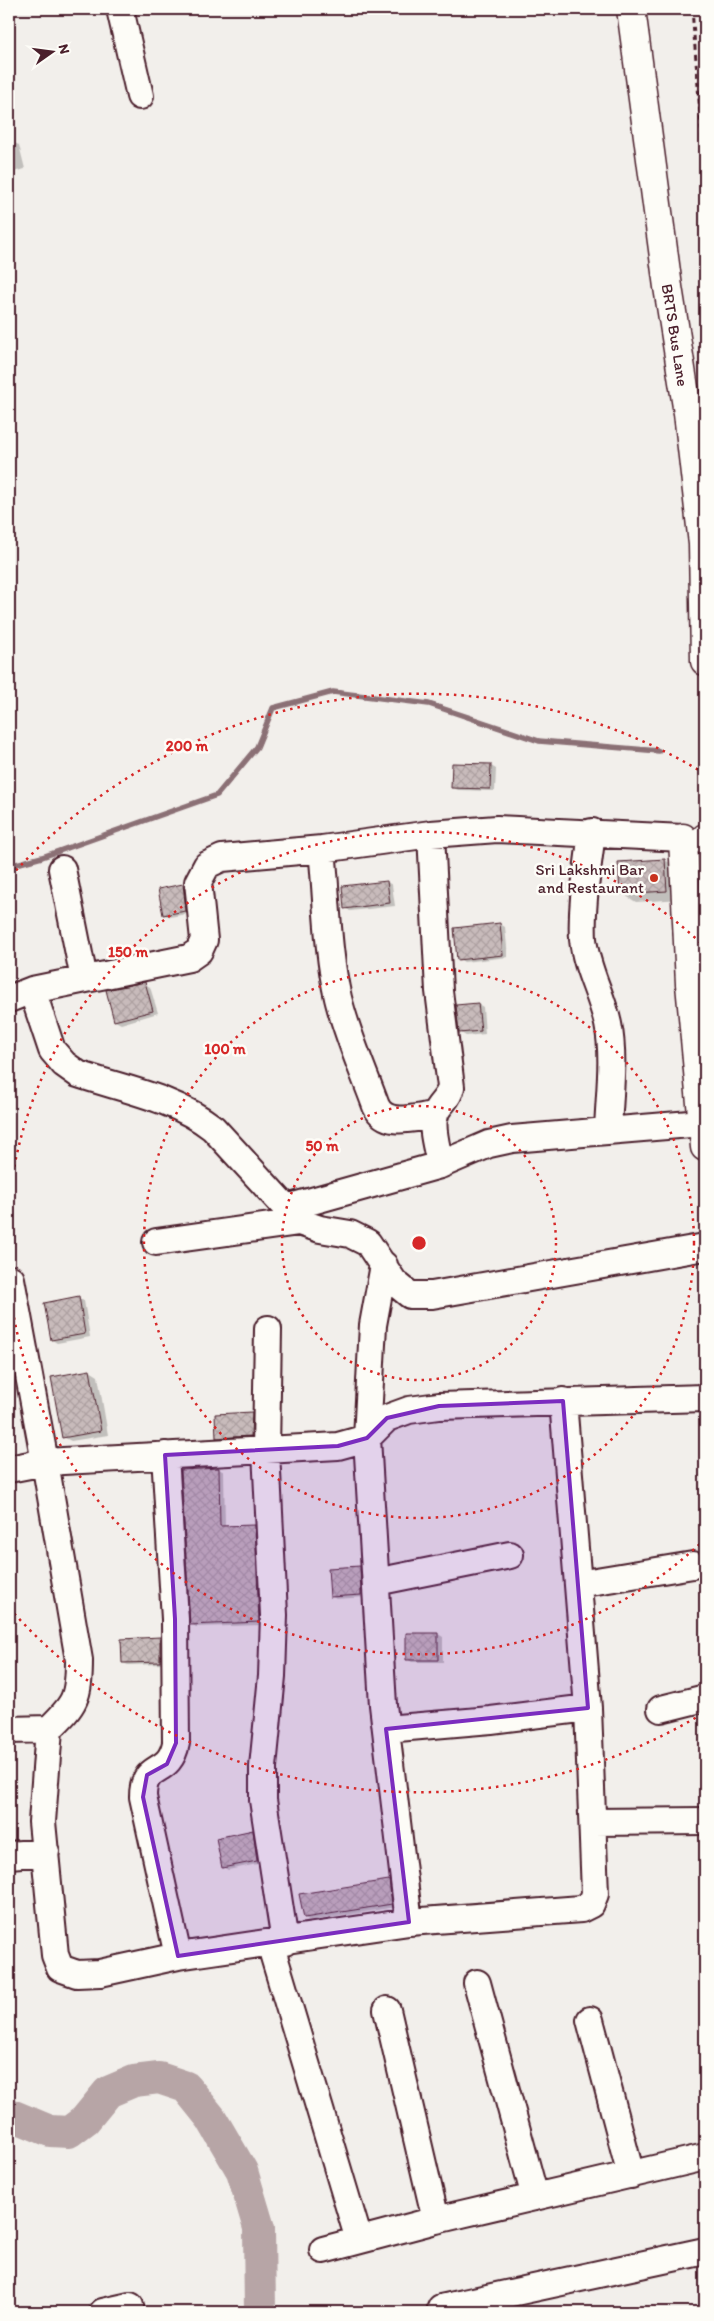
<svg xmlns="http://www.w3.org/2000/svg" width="714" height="2321" font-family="Itim,sans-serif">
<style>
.shadow{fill:#0003}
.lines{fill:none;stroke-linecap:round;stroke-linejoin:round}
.stream{stroke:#8b6f75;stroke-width:5.5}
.river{stroke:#b7a5a6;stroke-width:32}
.building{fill:url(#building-cross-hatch);stroke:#4a1f2b}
.minor-casing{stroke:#4a1f2b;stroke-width:30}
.major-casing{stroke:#4a1f2b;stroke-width:31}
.path{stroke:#4a1f2b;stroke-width:3;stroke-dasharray:5 4;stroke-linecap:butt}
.minor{stroke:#fdfcf7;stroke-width:26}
.major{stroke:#fdfcf7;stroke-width:28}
.marked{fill:#7b2cbf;fill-opacity:0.2;stroke:#7b2cbf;stroke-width:4;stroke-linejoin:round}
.ring{fill:none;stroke:#d62828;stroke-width:2.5;stroke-dasharray:2.5 5}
.poi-dot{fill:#c8321e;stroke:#fdfcf7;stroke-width:2}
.labels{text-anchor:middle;stroke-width:5;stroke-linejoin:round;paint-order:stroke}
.street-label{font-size:16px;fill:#4a1f2b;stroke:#fdfcf7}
.poi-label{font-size:16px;fill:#4a1f2b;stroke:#fdfcf7;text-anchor:end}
.centre{fill:#d62828;stroke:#fdfcf7;stroke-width:2.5}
.ring-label{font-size:15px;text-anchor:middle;font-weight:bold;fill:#d62828;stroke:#fdfcf7;stroke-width:5;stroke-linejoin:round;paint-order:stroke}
</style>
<defs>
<pattern id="building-cross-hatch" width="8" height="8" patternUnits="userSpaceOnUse" patternTransform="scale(1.25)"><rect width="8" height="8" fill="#c8bbbb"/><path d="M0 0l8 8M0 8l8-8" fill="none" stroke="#ada0a1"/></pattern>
</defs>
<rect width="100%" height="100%" fill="#f2efeb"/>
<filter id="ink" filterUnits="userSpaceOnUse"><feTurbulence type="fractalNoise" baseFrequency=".02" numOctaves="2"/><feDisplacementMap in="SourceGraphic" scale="10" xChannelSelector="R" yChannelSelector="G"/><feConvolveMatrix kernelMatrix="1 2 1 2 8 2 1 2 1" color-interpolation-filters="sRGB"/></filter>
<g filter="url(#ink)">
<!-- shadow -->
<path class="shadow" d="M14,143L19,145L25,169L9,173V144Z
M453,764L491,766L496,769L495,791L458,790L452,787Z
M665,860L680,869L681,899L636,902L621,893Z
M387,882L392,885L395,906L350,911L345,908Z
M183,885L188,888L191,913L170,917L164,914Z
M500,924L505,927L508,957L464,962L459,959Z
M145,984L150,987L158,1013L121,1024L115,1021Z
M478,1004L483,1007L485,1034L466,1036L461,1033Z
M78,1298L84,1301L90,1337L57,1343L52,1340Z
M9,1325L14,1358L9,1359Z
M90,1371L98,1376L108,1435L71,1441L63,1437Z
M251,1413L256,1416V1438L223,1440L218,1437Z
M219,1469L224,1472L225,1527L254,1526L259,1529L263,1625L196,1627L191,1624Z
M359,1567L364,1570L366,1597L336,1599L331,1596Z
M438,1634L443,1637V1662H412L407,1659Z
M160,1639L165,1642V1664L128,1665L123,1663Z
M252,1832L257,1835L262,1863L228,1870L223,1867Z
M389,1881L394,1884L396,1907L310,1921L305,1918Z"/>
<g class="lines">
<!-- stream -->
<path class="stream" d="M9,866L42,857L217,795L257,747L273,708L333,692L429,704L539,741L659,751"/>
<!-- river -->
<path class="river" d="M9,2114L50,2131L69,2132L85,2120L108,2092L134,2081L159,2078L186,2087L211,2118L242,2171L259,2228L260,2312"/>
</g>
<!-- building -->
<path class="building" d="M452,763L491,764L490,789L451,788Z
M665,859L667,891L620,894L618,862Z
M387,881L390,903L344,909L342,886Z
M183,884L186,911L163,915L158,889Z
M500,923L503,955L457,960L454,928Z
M145,982L153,1011L114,1021L106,990Z
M478,1003L481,1031L459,1033L456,1005Z
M79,1296L85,1334L51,1340L44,1303Z
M90,1370L101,1431L62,1438L51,1377Z
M252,1412L251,1436L216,1438L215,1414Z
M219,1468L220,1526L255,1525L259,1622L190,1625L181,1470Z
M360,1566L361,1595L330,1597L328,1568Z
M406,1633H438V1660H406Z
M160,1637V1662L122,1663L121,1639Z
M253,1830L257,1861L222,1868L216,1838Z
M389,1880L392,1904L304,1918L299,1894Z"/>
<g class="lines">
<defs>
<path id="minor" d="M120,9L140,96
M592,832C588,867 581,904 583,939C586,969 602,995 608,1024C615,1058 609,1096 608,1131
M431,834L439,991L451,1087C449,1099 439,1103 435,1114C430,1128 438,1150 440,1165
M322,849C327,898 327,950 338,998C347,1035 363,1070 376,1106C386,1128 415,1117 435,1115
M62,869L84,979
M32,990L52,1050L64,1064L78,1074C123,1089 175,1098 213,1128L299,1222L320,1229L350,1234L368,1243L394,1282L410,1295H432L705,1247
M9,999L32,990L189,958L199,951L204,940L198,882L207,865L222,858L322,849L431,834L497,829L683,838
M287,1208L440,1165L489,1144L512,1139L702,1123
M156,1242L299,1222
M384,1265L373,1325L367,1438L383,1705L409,1922
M11,1279L45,1462L79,1660C79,1698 75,1704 49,1729
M268,1329L266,1451L274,1615L272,1676L263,1767V1800L285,1942
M165,1455L175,1619L176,1743C169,1778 143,1760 143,1797L178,1956
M9,1469L45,1462L338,1446L367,1438L387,1418L409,1410L439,1406L705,1398
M376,1582L510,1555
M578,1584L693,1565
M661,1709L705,1698
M386,1729L491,1720L588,1708
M9,1730L49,1729L42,1822L55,1955L60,1968L77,1974L100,1973L178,1956L409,1922L581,1909L591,1904L595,1894L588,1708L563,1401
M593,1822L705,1821
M9,1855L46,1852
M270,1943L359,2240
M477,1983L535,2197
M387,2010L436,2220
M590,2020L631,2175
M323,2250L436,2220L705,2157
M441,2308L705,2251
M103,2312L130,2306"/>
<g id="major">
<path id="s1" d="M631,9L668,287L688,413L703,544L705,661"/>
<path d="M683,838L690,984L705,1147"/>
<path d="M705,838V839"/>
</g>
</defs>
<!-- minor casing -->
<use href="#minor" class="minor-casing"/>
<!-- major casing -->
<use href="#major" class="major-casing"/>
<!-- path -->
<path class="path" d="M692,9L705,177"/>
<!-- minor -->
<use href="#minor" class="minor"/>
<!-- major -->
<use href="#major" class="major"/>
</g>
</g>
<!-- marked area -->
<path class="marked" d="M563,1401L588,1708L386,1729L409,1922L178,1956L143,1797L147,1775L167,1764L176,1743L175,1619L165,1455L338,1446L367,1438L387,1418L439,1406Z"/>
<!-- distance rings -->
<g class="ring">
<circle cx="419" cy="1243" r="137"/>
<circle cx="419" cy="1243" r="275"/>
<path d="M705 1539A412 412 0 0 1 9 1282M9 1204A412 412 0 0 1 705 947"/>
<path d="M702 1714A549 549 0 0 1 11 1610M11 876A549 549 0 0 1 702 772"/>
</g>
<!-- markers -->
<circle class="poi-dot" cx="654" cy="878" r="5"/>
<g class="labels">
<!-- street labels -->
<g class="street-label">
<text dy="6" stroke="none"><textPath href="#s1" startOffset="329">BRTS Bus Lane</textPath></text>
</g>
<!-- poi labels -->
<g class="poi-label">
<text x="644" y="875">Sri Lakshmi Bar<tspan x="644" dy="18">and Restaurant</tspan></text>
</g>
</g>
<circle cx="419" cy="1243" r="8" class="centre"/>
<g class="ring-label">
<text x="187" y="751">200 m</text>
<text x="128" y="957">150 m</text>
<text x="225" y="1054">100 m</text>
<text x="322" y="1151">50 m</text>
</g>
<!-- margin -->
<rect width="714" height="2321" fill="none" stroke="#fdfcf7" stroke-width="30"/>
<rect x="15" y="15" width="684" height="2291" fill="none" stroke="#4a1f2b" stroke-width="2" filter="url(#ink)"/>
<!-- north arrow -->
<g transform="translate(52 52) rotate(76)" stroke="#fdfcf7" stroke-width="4" paint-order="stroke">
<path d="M0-4L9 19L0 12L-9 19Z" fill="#4a1f2b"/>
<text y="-8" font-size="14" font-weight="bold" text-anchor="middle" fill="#4a1f2b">N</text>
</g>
</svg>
